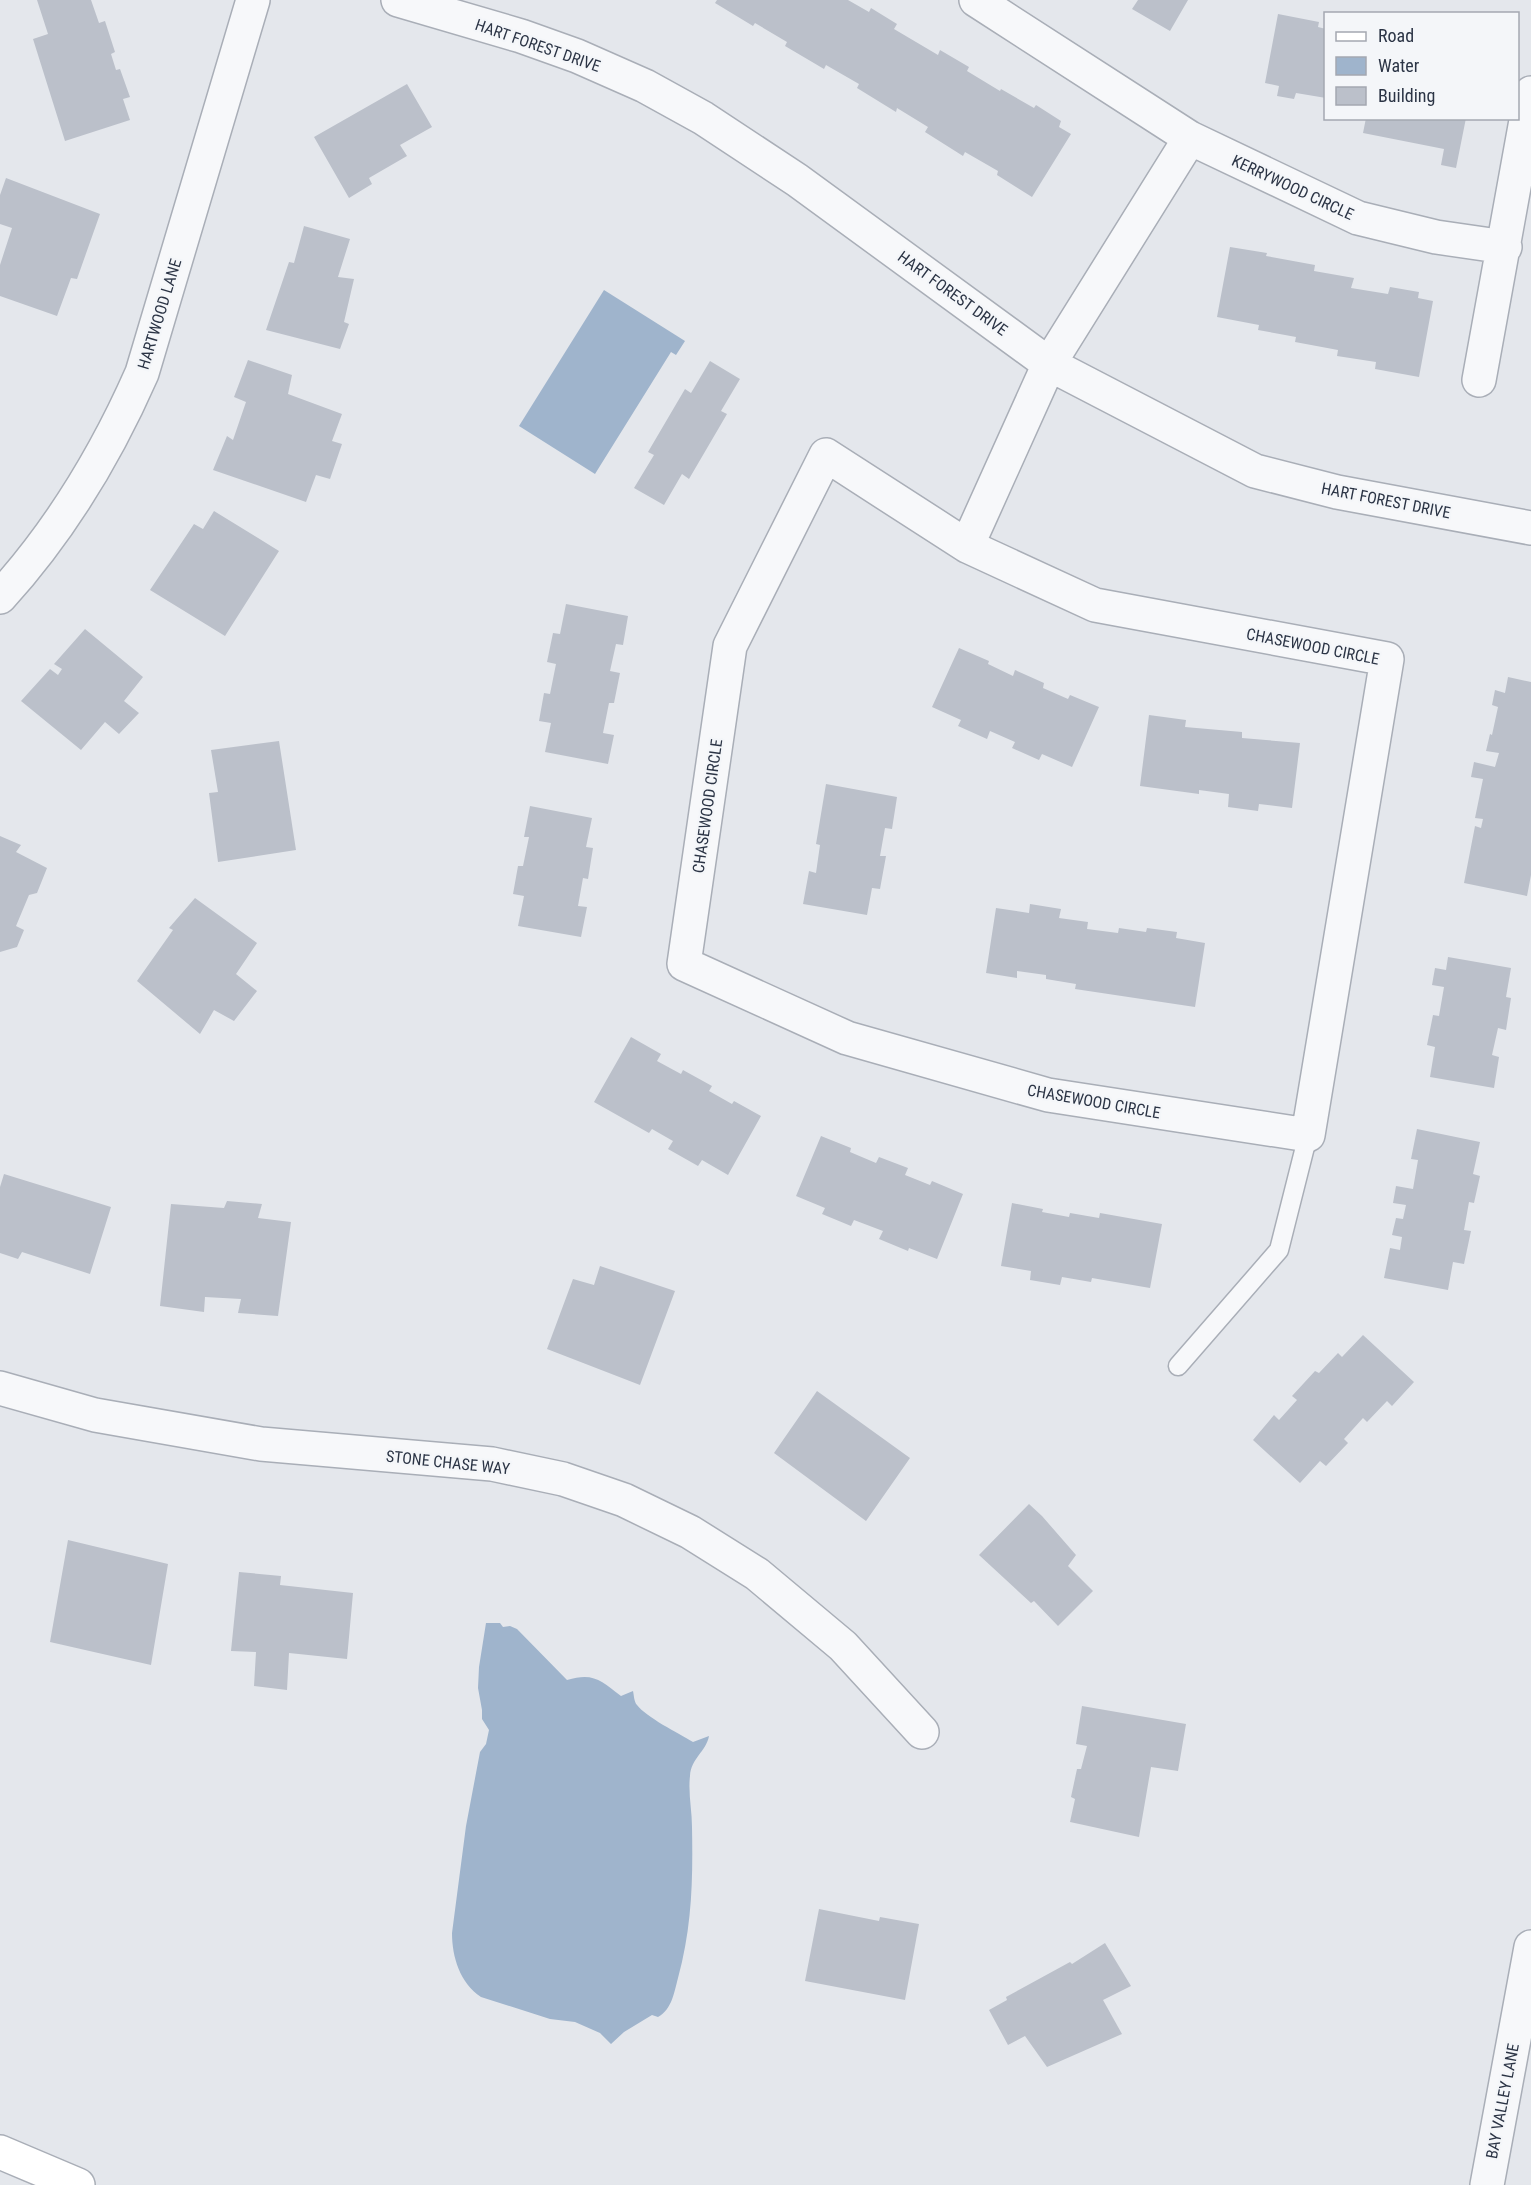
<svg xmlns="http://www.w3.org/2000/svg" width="1531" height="2185" font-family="'Roboto Condensed',sans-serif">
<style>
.water{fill:#9fb4cc}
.building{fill:#bbc0ca}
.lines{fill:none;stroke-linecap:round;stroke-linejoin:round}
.service-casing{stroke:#a9aeb7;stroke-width:21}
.minor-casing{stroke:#a9aeb7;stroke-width:36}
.tertiary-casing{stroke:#a9aeb7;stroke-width:36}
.secondary-casing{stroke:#a9aeb7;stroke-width:36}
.service{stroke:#f7f8fa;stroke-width:18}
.minor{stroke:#f7f8fa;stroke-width:33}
.tertiary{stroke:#f7f8fa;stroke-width:33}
.secondary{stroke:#fff;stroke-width:33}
.labels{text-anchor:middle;stroke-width:4.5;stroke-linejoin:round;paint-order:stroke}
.street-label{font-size:16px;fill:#2b3445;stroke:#f4f6f9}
</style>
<rect width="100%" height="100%" fill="#e4e7ec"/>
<!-- water -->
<path class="water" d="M604,290L685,341L676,355L671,352L595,474L519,426Z
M486,1623H500L503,1627L510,1626L517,1629L567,1680C594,1672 601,1681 621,1696L633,1691C634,1695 634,1702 637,1705C646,1717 678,1733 693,1742L709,1736C706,1752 691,1758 690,1776C688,1793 692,1810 692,1827C693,1881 692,1926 678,1978C674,1993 672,2009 658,2017L652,2015L624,2032L611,2044L600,2033L575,2022L550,2019L481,1997C460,1983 452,1957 452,1933L466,1826L480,1752L486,1744L489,1730L482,1719V1710L478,1688L479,1667Z"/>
<!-- building -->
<path class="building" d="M37,0H91L99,23L105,21L115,52L111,54L116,70L120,69L130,97L123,99L130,120L65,141L33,39L48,34Z
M717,0H848L869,12L871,8L897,24L894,29L938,55L940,50L969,67L967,71L1000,91L1001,89L1034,108L1036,105L1061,121L1059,127L1071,134L1032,197L997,175L998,171L965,152L963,156L925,132L928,127L897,108L896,112L857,88L859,84L826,65L824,69L785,46L787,42L755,23L753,26L715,3Z
M1138,0H1188L1170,31L1132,9Z
M1278,14L1319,22L1318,27L1326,29V98L1296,93L1294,99L1277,96L1279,86L1265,83Z
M407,84L432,127L400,145L407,156L369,178L372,184L349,198L314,137Z
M1366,118H1466L1456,168L1441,165L1444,149L1363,133Z
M6,178L100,214L77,279L71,278L57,316L0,296V265L12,228L0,224V195Z
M304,226L350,239L338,277L354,279L344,322L349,324L340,349L266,330L289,262L294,263Z
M1230,247L1267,253L1266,256L1315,265L1314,271L1354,278L1351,288L1388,294L1390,287L1419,292L1418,298L1433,301L1419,377L1375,369L1376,362L1337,356L1338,350L1295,342L1296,337L1258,330L1259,325L1217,317Z
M248,360L292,375L288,394L342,414L332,441L342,444L330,479L316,475L306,502L213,470L227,436L233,440L246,402L234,397Z
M710,361L740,379L721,411L727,414L689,479L682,474L664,505L634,488L654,455L648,452L685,389L691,393Z
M214,511L279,551L225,636L150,590L194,524L203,529Z
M566,604L628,616L623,645L616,644L610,671L620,673L614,703H609L603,733L614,735L608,764L545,752L551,723L539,721L544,693L550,694L556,664L547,662L553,633L560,634Z
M85,629L143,677L124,701L139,713L119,734L105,722L81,750L21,701L50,669L58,675L62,669L54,664Z
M959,648L989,661L988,664L1013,676L1015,670L1044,683L1043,688L1068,699L1070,695L1099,707L1072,767L1042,754L1039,760L1012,748L1015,742L990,731L987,739L958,726L961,720L932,707Z
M1508,677L1531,682V875L1527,896L1464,883L1475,826L1481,828L1483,819L1475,818L1483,779L1471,777L1474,762L1495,767L1499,753L1486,751L1490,734L1492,735L1498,707L1492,705L1495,690L1505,693Z
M1149,715L1186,720L1185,727L1242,732V738L1300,743L1292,808L1259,804L1258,811L1228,807L1229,794L1199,790V794L1140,786Z
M279,741L296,850L218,862L209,793L218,792L211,750Z
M826,784L897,797L892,829L885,828L880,856H886L880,889L872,888L867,915L803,904L809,871L816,873L820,845L816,844Z
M530,806L592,818L586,847L593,848L588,879L583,878L578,906L587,907L581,937L518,926L524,896L513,894L518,866H523L529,837H524Z
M0,836L21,845L16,852L47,868L37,893L29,895L16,926L24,930L17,947L0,952Z
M195,898L257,943L236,974L257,991L234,1021L214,1010L200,1034L137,981L173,930L169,928Z
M1030,904L1061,909L1059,918L1088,922L1087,929L1118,933L1119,928L1146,932L1147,928L1177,932L1176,938L1205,943L1195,1007L1075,989L1076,984L1046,979V975L1017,971V978L986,973L996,908L1029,913Z
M1448,957L1511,968L1506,997L1511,998L1506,1030L1498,1028L1492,1055L1499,1057L1494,1088L1430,1077L1435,1047L1427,1045L1433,1015L1439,1016L1444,987L1432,985L1435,968L1446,970Z
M631,1037L661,1054L657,1061L681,1074L683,1070L712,1086L709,1091L732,1104L734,1101L761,1116L728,1175L702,1160L698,1166L668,1149L673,1141L652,1129L649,1133L594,1102Z
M1417,1129L1480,1142L1473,1174L1480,1176L1474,1203L1469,1202L1464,1230L1471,1231L1464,1264L1453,1262L1448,1290L1384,1278L1390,1248L1400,1250L1402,1237L1392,1235L1396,1218L1403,1219L1406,1205L1393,1203L1396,1186L1413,1189L1418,1160L1411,1159Z
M821,1136L851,1148L850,1152L876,1163L879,1157L908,1168L905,1175L930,1185L932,1181L963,1194L937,1259L909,1248L908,1251L879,1239L883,1231L854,1220L851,1226L822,1214L825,1208L796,1196Z
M4,1174L111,1207L90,1274L22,1252L18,1259L0,1253V1187Z
M227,1201L262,1204L258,1218L291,1222L278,1316L238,1313L241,1299L205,1297L204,1312L160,1306L171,1204L224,1208Z
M1012,1203L1043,1209L1042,1212L1069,1217L1070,1213L1099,1218L1100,1213L1162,1224L1150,1288L1092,1278L1091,1282L1062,1277L1060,1285L1030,1280L1031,1271L1001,1266Z
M600,1266L675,1291L640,1385L547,1349L573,1279L594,1285Z
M1363,1335L1414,1382L1392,1406L1387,1401L1367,1422L1363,1418L1344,1439L1348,1443L1326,1466L1320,1461L1300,1483L1253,1440L1274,1415L1279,1420L1297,1400L1292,1396L1315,1371L1319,1373L1338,1353L1342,1357Z
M817,1391L910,1458L866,1521L774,1453Z
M1029,1504L1042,1516L1076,1555L1068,1566L1093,1591L1058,1626L1034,1601L1031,1603L979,1555Z
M68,1540L168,1564L151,1665L50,1642Z
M239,1572L281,1576L280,1585L353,1593L347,1659L289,1653L287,1690L254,1686L256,1652L231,1651Z
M1082,1706L1186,1724L1178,1771L1151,1767L1139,1837L1070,1822L1075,1799L1071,1797L1077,1769H1081L1087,1746L1076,1744Z
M819,1909L879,1921L880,1917L919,1924L905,2000L805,1981Z
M1105,1943L1131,1986L1103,2000L1122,2034L1047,2067L1025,2036L1008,2045L989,2010L1007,2000L1006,1997L1070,1962L1072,1964Z"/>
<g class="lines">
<defs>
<path id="service" d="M1178,1366L1279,1250L1308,1135"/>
<path id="minor" d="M398,0L521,36L577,56L645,86L703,118L797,180L1049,364L1255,471L1337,492L1531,528
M976,0L1190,138L1358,218L1436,237L1505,247
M1479,380L1531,93
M826,455L967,546L1095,605L1387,659L1308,1135L1048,1095L847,1038L684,964L730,646Z
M967,546L1049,364L1190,138
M0,597C60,531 106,455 142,373L253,0
M0,1388L95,1415L261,1444L492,1464L563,1479L624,1500L690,1532L757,1574L843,1646L922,1732"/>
<path id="tertiary" d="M1487,2185L1531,1947"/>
<path id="secondary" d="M0,2152L78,2185"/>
</defs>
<!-- service casing -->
<use href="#service" class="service-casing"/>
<!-- minor casing -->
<use href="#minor" class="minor-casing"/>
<!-- tertiary casing -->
<use href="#tertiary" class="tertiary-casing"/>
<!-- secondary casing -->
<use href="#secondary" class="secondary-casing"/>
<!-- service -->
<use href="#service" class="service"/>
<!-- minor -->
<use href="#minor" class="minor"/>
<!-- tertiary -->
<use href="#tertiary" class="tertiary"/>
<!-- secondary -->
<use href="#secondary" class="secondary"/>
</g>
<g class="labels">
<!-- street labels -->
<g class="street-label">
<text transform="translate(538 45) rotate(19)" y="6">HART FOREST DRIVE</text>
<text transform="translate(1293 187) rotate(25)" y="6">KERRYWOOD CIRCLE</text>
<text transform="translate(953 293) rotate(36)" y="6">HART FOREST DRIVE</text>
<text transform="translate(159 314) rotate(-73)" y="6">HARTWOOD LANE</text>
<text transform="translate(1386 500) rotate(11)" y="6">HART FOREST DRIVE</text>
<text transform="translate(1313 646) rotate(11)" y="6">CHASEWOOD CIRCLE</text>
<text transform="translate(707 806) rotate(-82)" y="6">CHASEWOOD CIRCLE</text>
<text transform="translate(1094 1101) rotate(10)" y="6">CHASEWOOD CIRCLE</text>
<text transform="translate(448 1462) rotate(6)" y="6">STONE CHASE WAY</text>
<text transform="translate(1502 2101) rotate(-79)" y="6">BAY VALLEY LANE</text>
</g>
</g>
<!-- legend -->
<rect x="1324" y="12" width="195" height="108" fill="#f4f6f9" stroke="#a4a8b1" stroke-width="1.5"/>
<rect x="1336" y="32" width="30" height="9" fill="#ffffff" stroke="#a4a8b1" stroke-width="1.5"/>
<text x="1378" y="42" font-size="18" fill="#2b3445">Road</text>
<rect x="1336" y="57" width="30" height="18" fill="#9fb4cc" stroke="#a4a8b1" stroke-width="1.5"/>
<text x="1378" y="72" font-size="18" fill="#2b3445">Water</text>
<rect x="1336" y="87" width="30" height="18" fill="#bbc0ca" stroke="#a4a8b1" stroke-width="1.5"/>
<text x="1378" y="102" font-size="18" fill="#2b3445">Building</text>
</svg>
